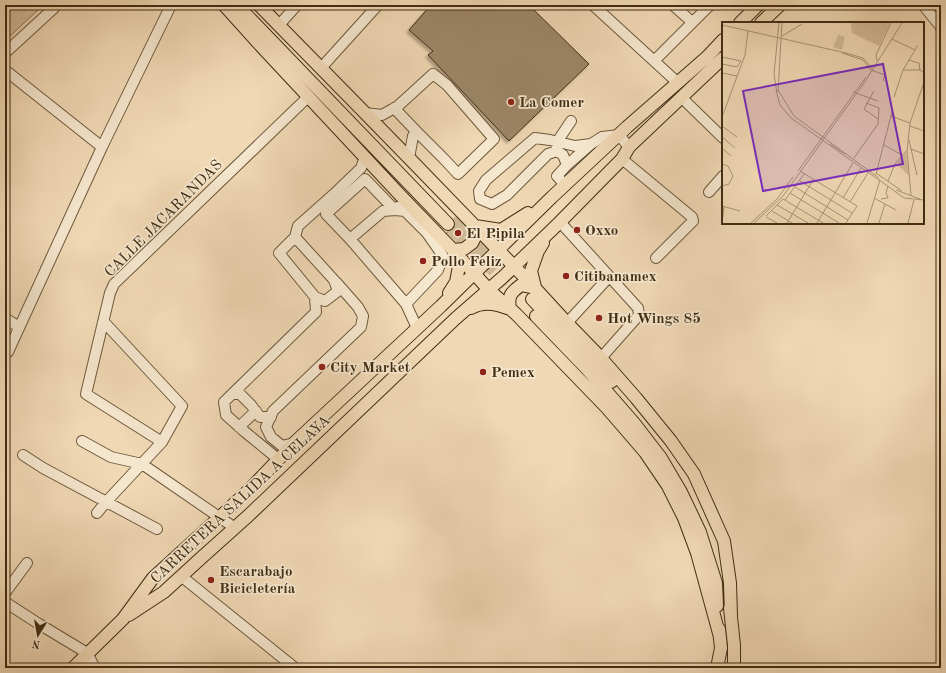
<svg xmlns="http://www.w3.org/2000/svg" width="946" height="673" font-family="'Old Standard TT',serif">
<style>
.green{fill:#d2bb99;stroke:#8a7456}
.building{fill:#9c8667;stroke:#412d13;filter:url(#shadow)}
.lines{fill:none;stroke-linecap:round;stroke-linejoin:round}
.major-tunnel{stroke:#cdb694;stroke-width:12;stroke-dasharray:12 6;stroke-linecap:butt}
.minor-casing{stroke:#6d583b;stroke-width:12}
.major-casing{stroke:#412d13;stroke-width:14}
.minor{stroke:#f5e6ce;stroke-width:10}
.major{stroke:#f0d8b4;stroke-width:12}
.poi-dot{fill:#8f2418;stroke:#f5e6ce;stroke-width:1.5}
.labels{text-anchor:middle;stroke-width:3.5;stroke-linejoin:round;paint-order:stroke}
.poi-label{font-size:15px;font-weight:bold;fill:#412d13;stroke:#f5e6ce;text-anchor:start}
.street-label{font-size:15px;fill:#412d13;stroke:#f5e6ce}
.inset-road{fill:none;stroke:#aa9474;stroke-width:1}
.view{fill:#7b2cbf;fill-opacity:0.15;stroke:#7b2cbf;stroke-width:2}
.inset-edge{fill:none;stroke:#412d13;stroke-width:2}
</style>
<defs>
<filter id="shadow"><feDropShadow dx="-2.5" dy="2.5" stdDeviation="1" flood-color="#0004"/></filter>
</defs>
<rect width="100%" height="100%" fill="#f0d8b4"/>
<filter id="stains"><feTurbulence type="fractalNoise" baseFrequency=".005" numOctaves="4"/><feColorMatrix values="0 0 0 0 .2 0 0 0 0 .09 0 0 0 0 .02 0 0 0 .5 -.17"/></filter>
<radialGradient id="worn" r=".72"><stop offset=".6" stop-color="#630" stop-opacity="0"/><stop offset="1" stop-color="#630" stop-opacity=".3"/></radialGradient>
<!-- green -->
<path class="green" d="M5,5H39L41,7L5,41Z
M459,219L471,231L470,241L456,245L445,235Z"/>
<!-- building -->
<path class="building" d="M431,5H529L589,64L509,141L428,55L433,51L409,30Z"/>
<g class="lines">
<!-- major-tunnel -->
<path class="major-tunnel" d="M455,217L532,299
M448,224L507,285"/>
<defs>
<path id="minor" d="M593,5L677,82
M673,5L692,22
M923,5L941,27
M279,25L297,5
M5,53L54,8L56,5
M654,61L710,5
M321,68L378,5
M5,70L102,147
M681,97L723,138
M394,108L416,131
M365,113L382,115L398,106L433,74L447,85L494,139L458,174L444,159L416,131L413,136L409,158
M557,147V142L571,121
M622,159L692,217L693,221L656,258
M567,165L591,144
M565,185L557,176L567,165L563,155L557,151L548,154L507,195L492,204L480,199L479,191L486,180L535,138L550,140L575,146L591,144L602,137L619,135L629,147
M709,192L723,176
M560,222L638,308L639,315L601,358
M295,237L334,280L338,291L325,301L315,297L279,253L295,237L298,226L334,194L361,168L365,157
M350,239L383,211L395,210L398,207
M406,304L438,270L443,256L427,233L405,211L395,210L365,179L326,214L350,239L406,304L417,328
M5,318L19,327
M567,323L609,277
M8,352L102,147L171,5
M232,394H240L251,405L260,417H271
M239,427L256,411
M82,441L111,457L142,464L235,528
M162,442L86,394L110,293L114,284L308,97
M294,443L282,446L271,437L266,427L273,411L361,327L363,316L358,307L336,282
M23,455L43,468L157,529
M278,459L245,432L226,415L224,402L316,312L315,297
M97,513L106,502L162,442L182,406L104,322
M181,576L295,668
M5,593L27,563
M5,602L39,624L87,653L95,668"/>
<path id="major" d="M224,5L261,46L401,196L453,250L489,290L516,314L607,408L645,452L668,486L684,518L697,553L720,637
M237,5L448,224
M259,5L365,113L409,158L535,288L567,323L601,358L636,398L671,441L694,474L724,541L730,583L731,616
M740,23L758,5
M761,23L780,5
M475,226L501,230L528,213
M453,250L464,249L472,243L476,235L475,226
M535,287L531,271L538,251L543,243
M449,293L456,282L459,266L454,253
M532,299L611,382
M471,308C483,301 495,303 507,308
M510,309C508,296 510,293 521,285L535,288
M536,316L587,369L634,423L661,458L681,492L700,532L716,583L717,606
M730,608L734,645V668
M129,615L164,592L200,559L248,516L455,319L503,277L560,222L622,159L629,147L723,58
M73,668L123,619L153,578L220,517L250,489L294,443L441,306L552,197L627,127L707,57L723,40
M717,668L721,648L719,629"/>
</defs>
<!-- minor casing -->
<use href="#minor" class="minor-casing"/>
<!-- major casing -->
<use href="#major" class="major-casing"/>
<!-- minor -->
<use href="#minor" class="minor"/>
<!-- major -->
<use href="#major" class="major"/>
</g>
<!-- markers -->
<g class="poi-dot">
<circle cx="511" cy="102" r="4"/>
<circle cx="577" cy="230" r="4"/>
<circle cx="458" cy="233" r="4"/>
<circle cx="423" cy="261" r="4"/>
<circle cx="566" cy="276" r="4"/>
<circle cx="599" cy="318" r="4"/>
<circle cx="322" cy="367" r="4"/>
<circle cx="483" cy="372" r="4"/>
<circle cx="211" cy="580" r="4"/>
</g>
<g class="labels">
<!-- poi labels -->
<g class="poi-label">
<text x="519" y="107">La Comer</text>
<text x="585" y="235">Oxxo</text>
<text x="466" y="238">El Pipila</text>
<text x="431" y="266">Pollo Feliz</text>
<text x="574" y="281">Citibanamex</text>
<text x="607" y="323">Hot Wings 85</text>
<text x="330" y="372">City Market</text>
<text x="491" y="377">Pemex</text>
<text x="219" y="576">Escarabajo<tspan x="219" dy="17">Bicicletería</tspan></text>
</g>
<!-- street labels -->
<g class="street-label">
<text transform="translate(163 218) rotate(-45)" y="5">CALLE JACARANDAS</text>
<text transform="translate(240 499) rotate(-43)" y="5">CARRETERA SALIDA A CELAYA</text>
</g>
</g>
<!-- overview -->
<g transform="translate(722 22)">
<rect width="202" height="202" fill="#f0d8b4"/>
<path d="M129,1H168L157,24L130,11ZM116,13L123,15L120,28L111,25ZM184,130L187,154L175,142Z" fill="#d2bb99"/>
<path class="inset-road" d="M0,3L124,31L141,36L150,46M60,14L80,2M170,17L193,28M120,31L141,38L149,48L163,53L161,59M0,35L19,39L15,45L0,42M186,38L197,41L198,48M155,39L154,33L169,1M181,48H198L202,51M0,51L15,54M56,68L72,94L157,156M152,69L142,87L156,97M56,70L60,1M131,70L156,79M55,72L58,83L69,96L157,158M55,72L52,52L57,1M172,75L181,48L196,23M169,94L188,101M0,95L23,33L26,9M0,104L15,115M188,104L202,109M0,115L13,126M187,118L195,153M108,122L123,132M162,123L180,133M0,126L9,134M189,127L202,132M132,136L156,102L157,86L144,81M0,142L6,144L11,154L7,162L0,164M76,149L144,55M78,149L135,184L124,201M154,151L180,169M154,152L170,90M156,157L182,176L202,178M78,159L130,191M166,159L173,142L184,129M73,165L126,198M174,168L198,177M68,171L117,201M189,173L185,129L188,101L202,60M121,176L139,146M152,176L174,188M159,177L166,176L164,171L166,164M63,178L82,152M128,180L146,151M55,183L86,201M0,184L18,189M50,189L70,201M44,194L61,177L101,201M44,195L55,201M0,201L2,185M29,201L55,177L71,155M32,201L61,174L142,61L180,1M65,201L91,158M95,201L131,141M145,201L158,158M157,201L163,182M186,201L192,178"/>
<path class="view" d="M161,42L181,142L41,169L21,69Z"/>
<rect width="202" height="202" class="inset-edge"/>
</g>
<!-- margin -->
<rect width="946" height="673" fill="none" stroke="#f0d8b4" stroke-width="20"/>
<rect x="6" y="6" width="934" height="661" fill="none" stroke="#412d13" stroke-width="2"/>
<rect x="10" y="10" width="926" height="653" fill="none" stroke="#412d13"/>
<!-- north arrow -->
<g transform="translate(38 635) rotate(191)" stroke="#f5e6ce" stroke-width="3" paint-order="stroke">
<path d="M0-3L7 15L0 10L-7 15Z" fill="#412d13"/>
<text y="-6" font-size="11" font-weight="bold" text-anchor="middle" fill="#412d13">N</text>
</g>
<rect width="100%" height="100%" filter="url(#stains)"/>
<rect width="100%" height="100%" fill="url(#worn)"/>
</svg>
